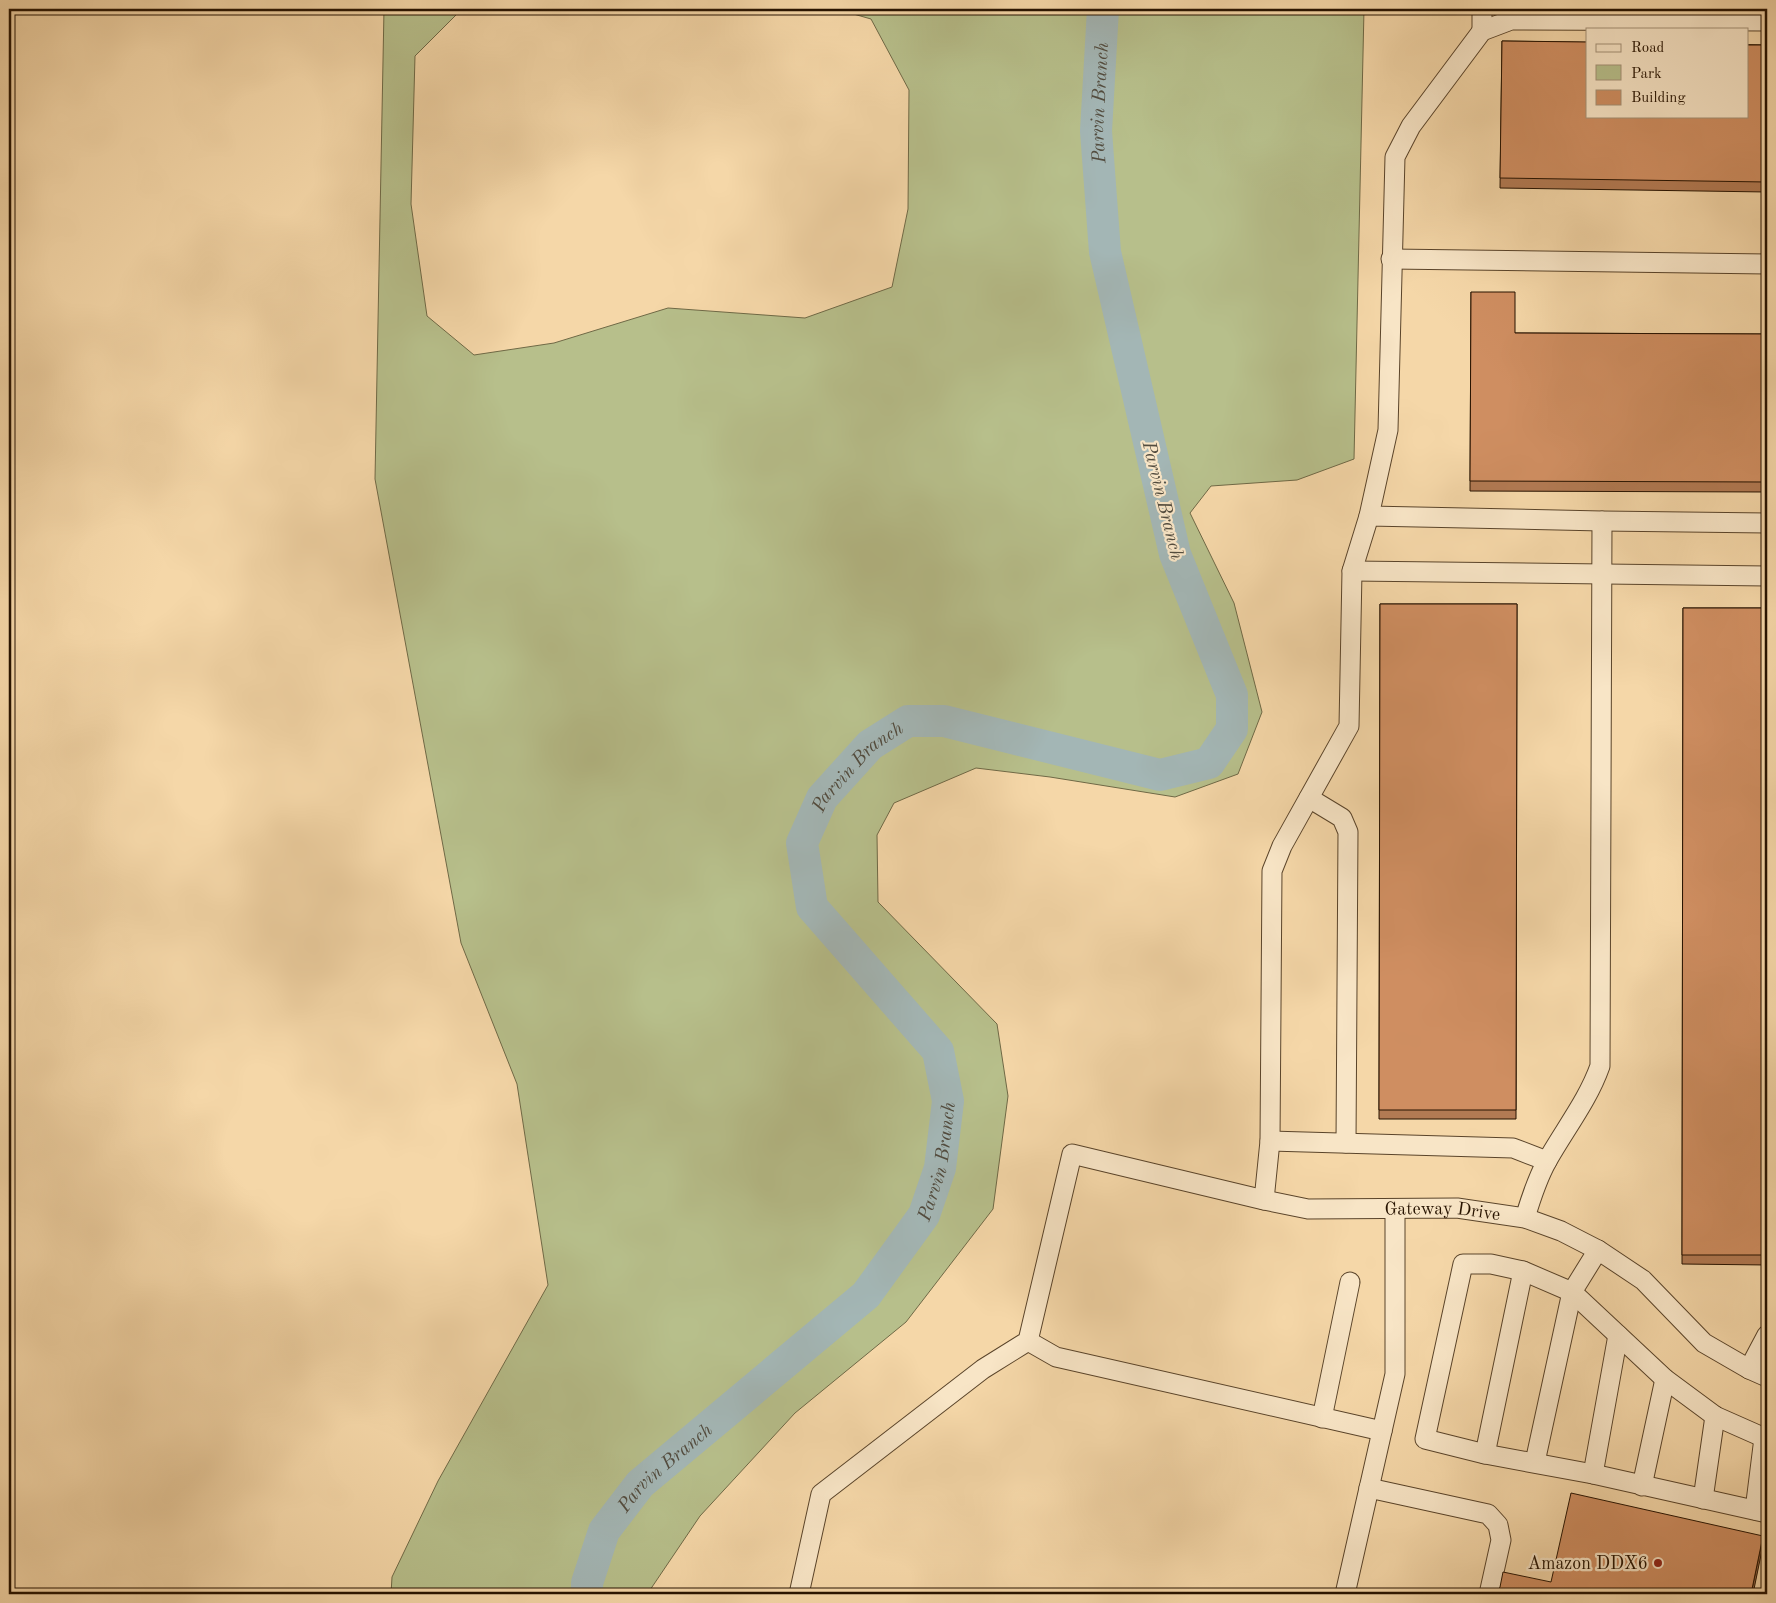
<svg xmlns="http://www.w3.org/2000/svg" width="1776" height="1603" font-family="'Old Standard TT',serif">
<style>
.green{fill:#b7bf8b;stroke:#6f6946}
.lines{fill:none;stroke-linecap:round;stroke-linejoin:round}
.river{stroke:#a3b6b5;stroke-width:32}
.minor-casing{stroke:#5a442a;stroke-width:21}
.minor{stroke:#f8e5c6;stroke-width:19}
.wall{fill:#b27a53;stroke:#271300}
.shaded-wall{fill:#916344;stroke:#271300}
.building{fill:#cf8e61;stroke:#271300}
.poi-dot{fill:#8f2418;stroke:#f8e5c6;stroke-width:2}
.labels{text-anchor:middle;stroke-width:4.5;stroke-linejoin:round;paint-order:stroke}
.street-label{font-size:18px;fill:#271300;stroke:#f8e5c6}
.poi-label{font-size:18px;fill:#271300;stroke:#f8e5c6;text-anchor:end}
.water-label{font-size:19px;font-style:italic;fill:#524c3f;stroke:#f8e5c6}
</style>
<rect width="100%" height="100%" fill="#f5d7a8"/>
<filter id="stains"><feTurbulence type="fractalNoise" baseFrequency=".004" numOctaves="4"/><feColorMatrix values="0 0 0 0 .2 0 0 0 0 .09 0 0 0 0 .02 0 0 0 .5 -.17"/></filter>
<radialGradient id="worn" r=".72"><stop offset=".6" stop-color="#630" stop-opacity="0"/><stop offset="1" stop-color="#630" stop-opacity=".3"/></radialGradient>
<!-- green -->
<path class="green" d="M384,9H462L415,56L411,204L427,316L474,355L554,343L668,308L805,318L892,287L908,209L909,90L871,19L836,9H1364L1354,459L1297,480L1211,486L1190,513L1234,603L1262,712L1238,774L1175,797L1050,777L976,768L894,803L877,835L878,902L997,1024L1008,1096L993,1209L906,1322L795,1413L700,1516L650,1590V1594H391L392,1577L438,1481L548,1285L517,1084L461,943L375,479Z"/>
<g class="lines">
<!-- river -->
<path class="river" id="s1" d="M587,1594V1583L604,1531L640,1484L866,1295L924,1215L940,1168L948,1101L938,1051L812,907L802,843L822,798L870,745L908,721H944L1160,775L1209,763L1232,729V695L1175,554L1105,252L1096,131L1103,9"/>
<defs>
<g id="minor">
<path d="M1482,31V9"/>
<path d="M1391,259L1767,264"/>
<path d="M1369,516L1388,430L1395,157L1411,126L1482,31L1511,20L1767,21"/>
<path d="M1352,571L1767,576"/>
<path d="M1309,798L1342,818L1348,832L1346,1143"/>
<path d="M1270,1141L1513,1148L1547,1161"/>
<path d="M1264,1200L1270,1141L1272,871L1282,846L1349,726L1352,571L1369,516L1602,521L1767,523"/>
<path d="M1525,1218C1531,1198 1537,1179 1547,1161C1565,1129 1588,1100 1600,1066L1602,521"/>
<path d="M1028,1341L1056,1357L1382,1431"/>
<path d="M1749,1369L1767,1335"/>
<path d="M1322,1418L1350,1282"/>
<path d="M1767,1439L1715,1416L1665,1379L1572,1292L1523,1271L1491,1264H1463L1425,1439L1485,1454L1593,1474L1767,1513"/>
<path d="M1485,1454L1523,1271"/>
<path d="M1535,1462L1572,1292L1598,1250"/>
<path d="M1593,1474L1618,1335"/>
<path d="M1642,1486L1665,1379"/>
<path d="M1369,1488L1488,1514L1498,1525L1501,1540L1489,1594"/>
<path d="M1703,1499L1715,1416"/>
<path d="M1755,1510L1764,1438"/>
<path id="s2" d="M799,1594L821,1494L983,1369L1028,1341L1072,1154L1264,1200L1308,1209L1457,1208L1525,1218L1561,1231L1598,1250L1643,1280L1704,1343L1749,1369L1767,1377"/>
<path d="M1345,1594L1395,1374V1209"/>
</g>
</defs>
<!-- minor casing -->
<use href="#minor" class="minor-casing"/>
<!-- minor -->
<use href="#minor" class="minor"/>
</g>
<!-- wall -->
<path class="wall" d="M1502,41L1767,45V192L1500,188Z
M1471,292L1515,333L1767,334V492L1470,491Z
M1380,604H1517L1516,1119H1379Z
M1683,608H1767V1265L1682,1264Z"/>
<!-- shaded-wall -->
<path class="shaded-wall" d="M1763,1536V1545L1753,1594H1751Z"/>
<!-- building -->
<path class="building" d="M1502,41L1587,42V116H1747V45H1767V182L1500,178Z
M1471,292H1515V333L1767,334V482L1470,481Z
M1380,604H1517L1516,1110H1379Z
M1683,608H1767V1255H1682Z
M1571,1493L1763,1536L1751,1594H1493L1497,1592L1500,1587L1503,1572L1551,1582Z"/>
<!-- markers -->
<circle class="poi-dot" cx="1658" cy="1563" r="5"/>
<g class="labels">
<!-- street labels -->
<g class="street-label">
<text dy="6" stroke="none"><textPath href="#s2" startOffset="929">Gateway Drive</textPath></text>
</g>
<!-- poi labels -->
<g class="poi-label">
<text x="1648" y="1569">Amazon DDX6</text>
</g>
<!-- water labels -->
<g class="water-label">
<text dy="7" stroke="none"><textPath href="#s1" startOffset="2104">Parvin Branch</textPath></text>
<text transform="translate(1164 500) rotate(76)" y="7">Parvin Branch</text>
<text dy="7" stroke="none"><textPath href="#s1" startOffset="1039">Parvin Branch</textPath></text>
<text dy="7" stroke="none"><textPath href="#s1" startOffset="574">Parvin Branch</textPath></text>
<text dy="7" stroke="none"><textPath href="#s1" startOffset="154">Parvin Branch</textPath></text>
</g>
</g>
<!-- margin -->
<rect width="1776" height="1603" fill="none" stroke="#f5d7a8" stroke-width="30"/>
<rect x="10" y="10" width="1756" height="1583" fill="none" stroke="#271300" stroke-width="2.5"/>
<rect x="15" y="15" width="1746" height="1573" fill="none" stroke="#271300"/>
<!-- legend -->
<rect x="1586" y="28" width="162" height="90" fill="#f8e5c6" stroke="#a49177"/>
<rect x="1596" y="44" width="25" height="8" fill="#f8e5c6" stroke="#a49177"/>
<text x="1631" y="52" font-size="15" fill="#271300">Road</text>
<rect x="1596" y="65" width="25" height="15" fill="#b7bf8b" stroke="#a49177"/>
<text x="1631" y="78" font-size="15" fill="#271300">Park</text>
<rect x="1596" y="90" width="25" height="15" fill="#cf8e61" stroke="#a49177"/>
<text x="1631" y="102" font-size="15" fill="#271300">Building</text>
<rect width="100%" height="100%" filter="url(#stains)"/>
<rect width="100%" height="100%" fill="url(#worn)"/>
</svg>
